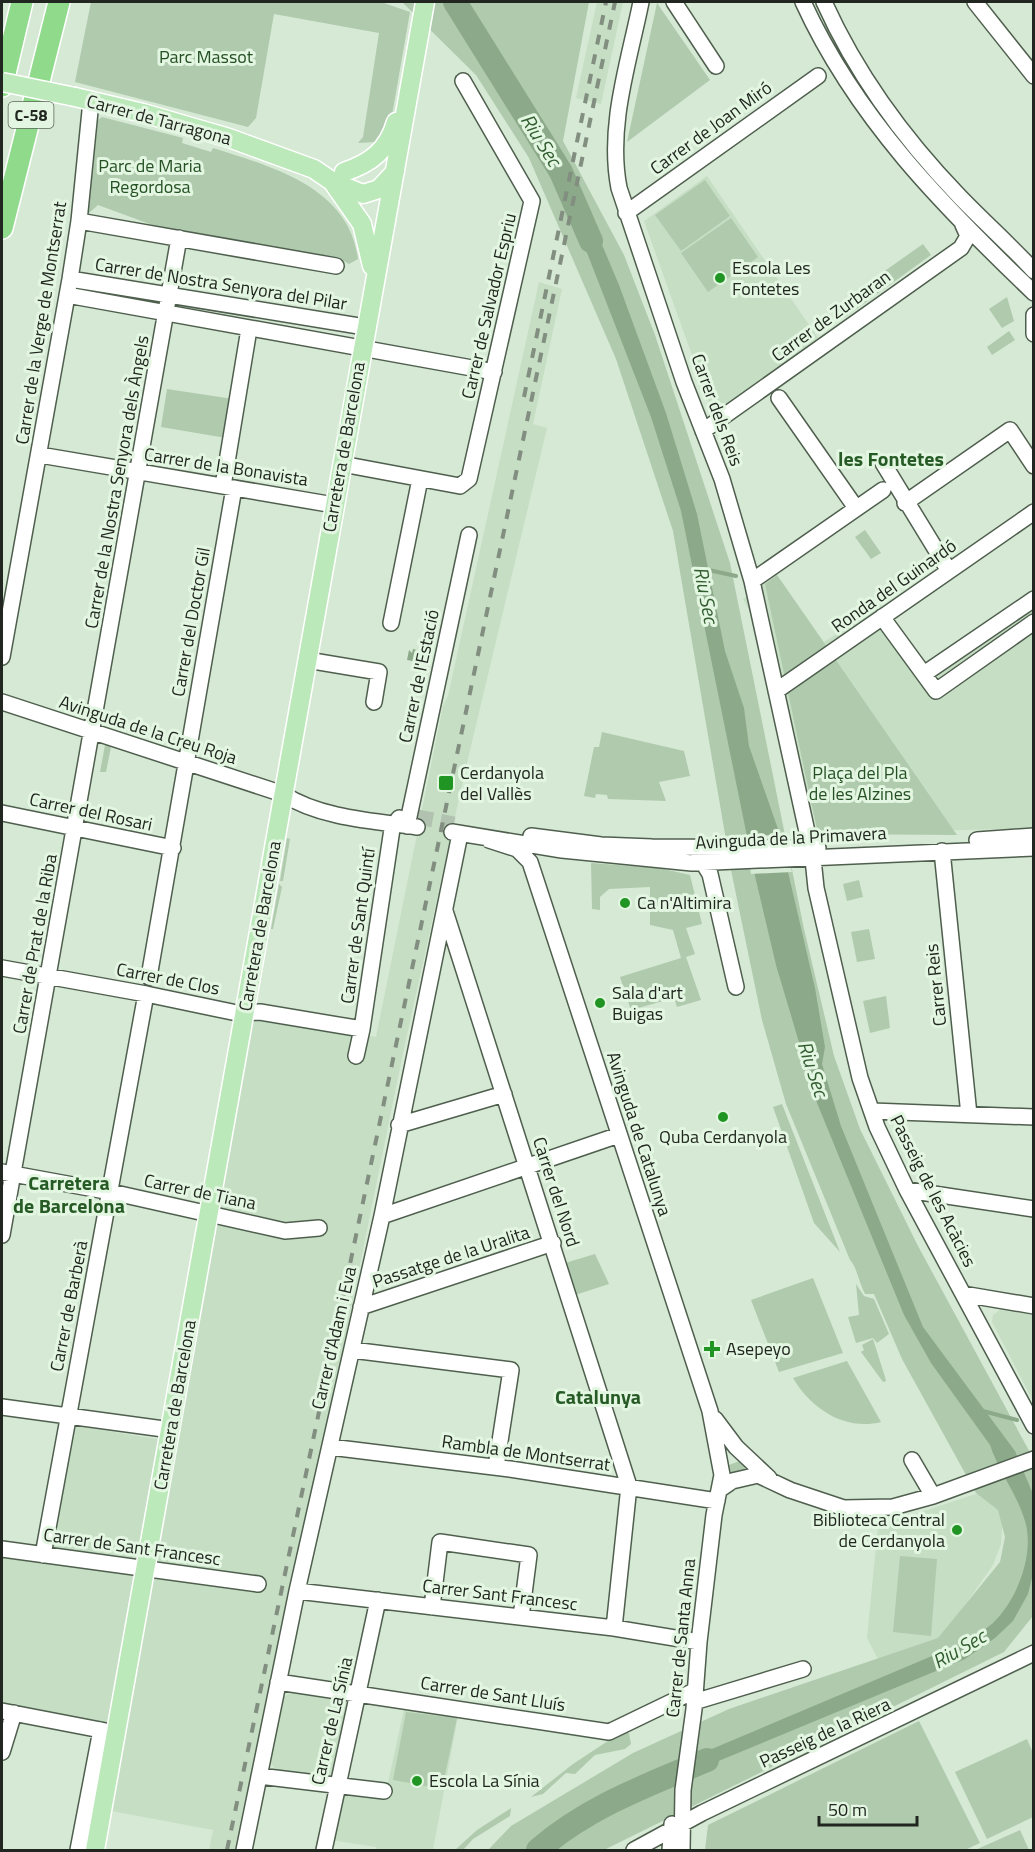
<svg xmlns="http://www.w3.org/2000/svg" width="1035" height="1852" font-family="'Titillium Web',sans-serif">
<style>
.built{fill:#c6dec4}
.green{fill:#b0caae}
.water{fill:#8caa8a}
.pier{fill:#d6e9d4}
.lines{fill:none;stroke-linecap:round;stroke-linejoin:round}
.stream{stroke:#8caa8a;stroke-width:4}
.river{stroke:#8caa8a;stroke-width:24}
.minor-tunnel{stroke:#b2c2b0;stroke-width:15;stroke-dasharray:15 8;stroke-linecap:butt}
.minor-casing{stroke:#4f5f4e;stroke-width:18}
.major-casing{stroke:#fff;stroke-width:21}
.highway-casing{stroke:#fff;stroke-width:24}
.minor{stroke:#fff;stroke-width:15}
.major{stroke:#bce9ba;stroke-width:18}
.highway{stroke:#90da8c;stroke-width:21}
.rail{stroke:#818e80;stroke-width:4;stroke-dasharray:10 10;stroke-linecap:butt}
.major-bridge-casing{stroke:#fff;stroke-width:21;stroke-linecap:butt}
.major-bridge{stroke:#bce9ba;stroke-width:18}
.poi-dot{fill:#209523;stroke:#e3f6e1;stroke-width:2}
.labels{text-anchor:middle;stroke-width:6;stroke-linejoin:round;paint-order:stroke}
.shield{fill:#e3f6e1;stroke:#5b655a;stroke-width:1.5}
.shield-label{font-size:16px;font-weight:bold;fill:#212720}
.park-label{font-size:18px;fill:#255024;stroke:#e3f6e1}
.street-label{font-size:18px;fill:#212720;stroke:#e3f6e1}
.poi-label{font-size:18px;fill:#212720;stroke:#e3f6e1;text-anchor:start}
.water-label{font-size:20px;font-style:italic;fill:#325d30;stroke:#e3f6e1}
.neighbourhood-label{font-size:20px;font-weight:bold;fill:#275b26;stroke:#e3f6e1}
</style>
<rect width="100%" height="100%" fill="#d6e9d4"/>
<!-- built -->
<path class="built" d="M597,2H623L601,104L576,98Z
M707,176L818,338L713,414L644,221Z
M539,282L562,289L533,424L547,428L466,767L402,1058L241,1850H209L213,1830L85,1806L97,1738L2,1719V1557L45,1563L65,1424L169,1441L240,1015L376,1037L443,706L448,696Z
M777,575L824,642L880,605L924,667L1033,607V828L818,834L773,653L743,599Z
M1000,1310L1033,1315V1401L992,1322L993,1315Z
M982,1492L1003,1515L1001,1544L993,1565L939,1642L880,1663L867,1638L878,1526Z
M293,1691L348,1699L331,1778L277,1771L270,1762L284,1697Z
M404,1709L458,1716L433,1850H376V1847L331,1840L345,1779L388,1783Z"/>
<!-- green -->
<path class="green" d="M91,2H381L410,12L391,121L385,133L376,142L358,143L363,137L379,33L274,14L256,118L248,127L75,82Z
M402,2H589L563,141L624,255L655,335L730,563L804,929L834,1056L860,1129L918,1246L1033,1458V1616L1004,1652L604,1850H488L511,1826L633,1753L729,1709L938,1638L1000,1562L1005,1537L998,1510L976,1493L902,1359L874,1294H865C859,1283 857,1267 850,1260L786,1104L762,1020L732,875L673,531L616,359L529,158L476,75Z
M657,3L710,80L627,142Z
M829,22L863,81L1029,275L1025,280L903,149L851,76L821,26Z
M102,117L183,138L182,143L211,152L213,148C272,167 349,187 358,259L349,264L337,257V260L166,230L98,205L88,214L98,120Z
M705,180L730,216L681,251L655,215Z
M731,218L758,257L708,292L681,253Z
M923,244L931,255L844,318L835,306Z
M1007,297L1014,321L1002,328L989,309Z
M1009,331L1015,340L992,355L987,347Z
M167,389L233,399L226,438L161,427Z
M865,530L881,553L871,559L855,537Z
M777,575L957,835L818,834L765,584Z
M602,732L684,751L690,776L659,782L666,801L608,799L607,795L596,794L595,798L584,796L594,747H599Z
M105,745L111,747L106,772H100Z
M287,838L290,839L283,881H280Z
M591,863L659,868L690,875L702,924L686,928L695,954L686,957L701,1000L677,1007L674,998L631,1010L620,977L681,958L673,930L650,925V887L609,889L600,897V910L592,909Z
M859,880L863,897L847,901L843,884Z
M279,884L282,887L273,929H271Z
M869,929L875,959L857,962L851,932Z
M886,996L890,1028L870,1033L863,1001Z
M782,1104L840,1252L814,1223L773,1107Z
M595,1254L609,1284L575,1295L565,1263Z
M813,1278L843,1353L779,1372L751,1300Z
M856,1284L864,1296L874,1299L889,1334L877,1343L873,1338L856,1343L848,1317L859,1315Z
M873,1339L885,1377L886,1381L883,1382L861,1352L864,1350L862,1345Z
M847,1361L881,1422C845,1431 811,1409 793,1378Z
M742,1460L752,1470L732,1477L729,1465Z
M900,1556L937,1559L931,1636L893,1632Z
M406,1712L457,1718L442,1789L393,1780Z
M919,1721L980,1843L965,1850H705L708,1825Z
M620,1733H629L631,1744L625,1749L595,1755L575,1774L566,1773L543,1794L531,1797L573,1764Z
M1027,1739L1033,1753V1817L987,1839L955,1772Z
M511,1808L510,1816L473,1839L463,1850H455L477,1830Z
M1020,1830L1029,1850H975Z"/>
<!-- water -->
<path class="water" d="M581,195L619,285L666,413L697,514L725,651L744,708L749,746L778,829L815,988L825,1047L822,1064L841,1126L923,1327L1015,1451L1033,1494V1574L1028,1594L1013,1621L995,1638L965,1659L704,1767L695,1765L707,1751L958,1645C969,1638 983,1632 993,1623C1017,1600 1035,1554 1025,1521C1017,1494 999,1472 990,1445L931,1363L904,1315L817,1103L776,965L755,876L681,511L651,417L575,222Z
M413,649L417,650L416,654L425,655L424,663L407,660L409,650L412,653Z"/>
<!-- pier -->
<path class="pier" d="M783,835L792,872L751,874L744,836Z"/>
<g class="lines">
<!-- stream -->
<path class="stream" d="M704,569L736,576
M983,1411L1017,1420"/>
<!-- river -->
<path class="river" d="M455,2L561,172L591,241
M538,1850C589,1806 646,1786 707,1760"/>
<!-- minor-tunnel -->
<path class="minor-tunnel" d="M418,817L454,824"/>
<defs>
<path id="minor" d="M641,2C629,62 607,126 619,188L684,382L722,479L752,581L813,859L816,888L860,1078L877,1127L907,1190L1034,1426
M674,2L716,66
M803,2C856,118 943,206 1034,293
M824,2C856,73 905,140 959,196C984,222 1010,245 1034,271
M975,2L1034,76
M626,213L818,76
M79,221L336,266
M70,279L365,327
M67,295L494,372
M1034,315V334
M779,398L856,508
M703,431L961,248L968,236L963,225
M40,455L334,505
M883,463L949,571
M342,464L460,486L469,479L532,201L463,81
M223,486L249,329
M905,503L1010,430L1034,466
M752,581L883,490
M882,617L936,691L1034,622
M391,623L420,479
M2,657L70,279L79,221L91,101
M307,660L379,672L374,702
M924,674L1034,599
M776,691L1034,512
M2,702L283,794C320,818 373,821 417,827
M2,813L173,848
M407,826L469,535
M452,832L562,850L692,863L1034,848
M531,836L601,845L652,847L818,848
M489,840L517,849L530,862L710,1411L722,1475L714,1515L699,1642L694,1709L683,1790L682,1850
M977,840L1034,836
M942,851L969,1115
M699,856L710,874L736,987
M445,911L629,1486L614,1628
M2,968L146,994L237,1013L260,1012L362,1029
M149,977L234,488
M356,1056L362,1029L392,829L399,818
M872,1111L1034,1117
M399,1125L504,1094
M2,1172L111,1192L285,1231L319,1228
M907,1190L1034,1209
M382,1216L619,1135
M2,1235L179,238
M963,1294L1034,1306
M361,1307L553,1243
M352,1350L511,1370L496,1467
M2,1407L171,1430
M715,1419L736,1447L769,1478
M330,1447L510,1469L717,1501
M912,1460L933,1496
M719,1490L732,1481L758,1475L790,1490L844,1508L893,1507L933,1496L1034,1459
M2,1549L258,1584
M43,1555L146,994
M297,1591L614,1628L699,1642
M432,1607L440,1542L529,1555L521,1617
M278,1682L609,1732L694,1691
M694,1702L803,1669
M2,1711L111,1732
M2,1752L14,1713
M259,1776L384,1791
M78,1850L101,1730
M244,1850L297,1591L382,1216L460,834
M324,1850L378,1600
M634,1850L702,1813L1034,1653
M670,1850L672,1824"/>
<path id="major" d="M75,97L143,113L229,138L314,169L333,182L363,194L379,189L395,172
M344,172C371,163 388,150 396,122
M334,184L362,224L372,266
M95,1850L425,2"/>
<path id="highway" d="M2,86L22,2
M2,228L59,2"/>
</defs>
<!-- minor casing -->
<use href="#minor" class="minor-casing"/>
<!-- major casing -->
<use href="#major" class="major-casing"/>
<!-- highway casing -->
<use href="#highway" class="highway-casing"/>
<!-- minor -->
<use href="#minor" class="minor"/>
<!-- major -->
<use href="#major" class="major"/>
<!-- highway -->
<use href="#highway" class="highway"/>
<!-- rail -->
<path class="rail" d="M524,397L606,2
M227,1850L615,2"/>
<defs>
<path id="major-bridge" d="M2,82L75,97"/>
</defs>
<!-- major-bridge casing -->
<use href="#major-bridge" class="major-bridge-casing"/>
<!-- major-bridge -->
<use href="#major-bridge" class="major-bridge"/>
</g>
<!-- markers -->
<g class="poi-dot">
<circle cx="720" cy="278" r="6"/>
<rect x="438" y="775" width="16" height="16" rx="3"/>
<circle cx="625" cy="903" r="6"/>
<circle cx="600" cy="1003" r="6"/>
<circle cx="723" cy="1117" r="6"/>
<path d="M709 1340h6v6h6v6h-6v6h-6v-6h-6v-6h6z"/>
<circle cx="957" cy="1530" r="6"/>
<circle cx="417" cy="1781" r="6"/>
</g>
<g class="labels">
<!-- shield labels -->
<rect class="shield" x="8.5" y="102" width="45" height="26" rx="4.5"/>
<g class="shield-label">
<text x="31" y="121">C-58</text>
</g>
<!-- park labels -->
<g class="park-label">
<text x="206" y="63">Parc Massot</text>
<text x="150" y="172">Parc de Maria<tspan x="150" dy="21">Regordosa</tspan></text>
<text x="860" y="779">Plaça del Pla<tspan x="860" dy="21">de les Alzines</tspan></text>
</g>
<!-- street labels -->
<g class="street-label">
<text transform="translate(159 120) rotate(15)" y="6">Carrer de Tarragona</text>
<text transform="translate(711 128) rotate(-36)" y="6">Carrer de Joan Miró</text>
<text transform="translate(221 284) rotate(9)" y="6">Carrer de Nostra Senyora del Pilar</text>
<text transform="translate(489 306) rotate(-77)" y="6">Carrer de Salvador Espriu</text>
<text transform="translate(831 316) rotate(-36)" y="6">Carrer de Zurbaran</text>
<text transform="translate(41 323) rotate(-81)" y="6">Carrer de la Verge de Montserrat</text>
<text transform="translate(717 410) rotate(70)" y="6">Carrer dels Reis</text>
<text transform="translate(344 447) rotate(-80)" y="6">Carretera de Barcelona</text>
<text transform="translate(226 467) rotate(9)" y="6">Carrer de la Bonavista</text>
<text transform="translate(117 482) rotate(-80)" y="6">Carrer de la Nostra Senyora dels Àngels</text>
<text transform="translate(894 586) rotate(-35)" y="6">Ronda del Guinardó</text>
<text transform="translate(191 622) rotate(-80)" y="6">Carrer del Doctor Gil</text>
<text transform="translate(419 676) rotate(-78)" y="6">Carrer de l'Estació</text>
<text transform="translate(148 730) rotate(18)" y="6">Avinguda de la Creu Roja</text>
<text transform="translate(91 812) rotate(12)" y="6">Carrer del Rosari</text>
<text transform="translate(791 838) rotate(-3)" y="6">Avinguda de la Primavera</text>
<text transform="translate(260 926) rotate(-80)" y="6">Carretera de Barcelona</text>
<text transform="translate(358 926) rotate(-82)" y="6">Carrer de Sant Quintí</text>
<text transform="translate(35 944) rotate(-80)" y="6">Carrer de Prat de la Riba</text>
<text transform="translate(168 979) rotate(11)" y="6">Carrer de Clos</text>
<text transform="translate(936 985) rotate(-96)" y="6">Carrer Reis</text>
<text transform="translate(639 1134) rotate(72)" y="6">Avinguda de Catalunya</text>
<text transform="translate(933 1191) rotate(63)" y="6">Passeig de les Acàcies</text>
<text transform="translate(200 1192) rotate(12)" y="6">Carrer de Tiana</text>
<text transform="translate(556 1192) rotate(72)" y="6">Carrer del Nord</text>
<text transform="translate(451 1257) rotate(-18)" y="6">Passatge de la Uralita</text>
<text transform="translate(69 1306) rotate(-79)" y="6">Carrer de Barberà</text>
<text transform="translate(334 1338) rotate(-77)" y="6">Carrer d'Adam i Eva</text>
<text transform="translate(175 1405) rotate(-80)" y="6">Carretera de Barcelona</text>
<text transform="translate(526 1453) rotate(8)" y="6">Rambla de Montserrat</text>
<text transform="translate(132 1547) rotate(8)" y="6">Carrer de Sant Francesc</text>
<text transform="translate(500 1595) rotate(7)" y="6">Carrer Sant Francesc</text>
<text transform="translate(681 1638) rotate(-84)" y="6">Carrer de Santa Anna</text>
<text transform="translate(493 1694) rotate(9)" y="6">Carrer de Sant Lluís</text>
<text transform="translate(332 1721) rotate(-77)" y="6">Carrer de La Sínia</text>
<text transform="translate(825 1733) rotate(-25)" y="6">Passeig de la Riera</text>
</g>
<!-- poi labels -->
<g class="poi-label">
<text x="732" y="274">Escola Les<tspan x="732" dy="21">Fontetes</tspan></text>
<text x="460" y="779">Cerdanyola<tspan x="460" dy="21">del Vallès</tspan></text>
<text x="637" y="909">Ca n'Altimira</text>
<text x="612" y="999">Sala d'art<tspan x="612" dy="21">Buigas</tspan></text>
<text x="723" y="1143" text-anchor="middle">Quba Cerdanyola</text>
<text x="726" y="1355">Asepeyo</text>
<text x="945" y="1526" text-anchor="end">Biblioteca Central<tspan x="945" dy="21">de Cerdanyola</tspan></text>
<text x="429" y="1787">Escola La Sínia</text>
</g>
<!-- water labels -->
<g class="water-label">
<text transform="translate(541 140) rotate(58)" y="7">Riu Sec</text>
<text transform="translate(706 595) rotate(79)" y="7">Riu Sec</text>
<text transform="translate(813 1069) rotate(72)" y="7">Riu Sec</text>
<text transform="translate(959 1649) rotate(-30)" y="7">Riu Sec</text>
</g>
<!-- neighbourhood labels -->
<g class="neighbourhood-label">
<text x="891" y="466">les Fontetes</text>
<text x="69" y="1190">Carretera<tspan x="69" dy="23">de Barcelona</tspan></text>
<text x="598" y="1404">Catalunya</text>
</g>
</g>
<!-- border -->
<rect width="1035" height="1852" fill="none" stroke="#212720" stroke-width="6"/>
<!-- scale -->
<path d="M819 1816v9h98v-9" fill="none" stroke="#212720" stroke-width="3"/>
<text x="828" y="1816" font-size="18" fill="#212720" stroke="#e3f6e1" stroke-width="4.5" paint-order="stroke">50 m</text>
</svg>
